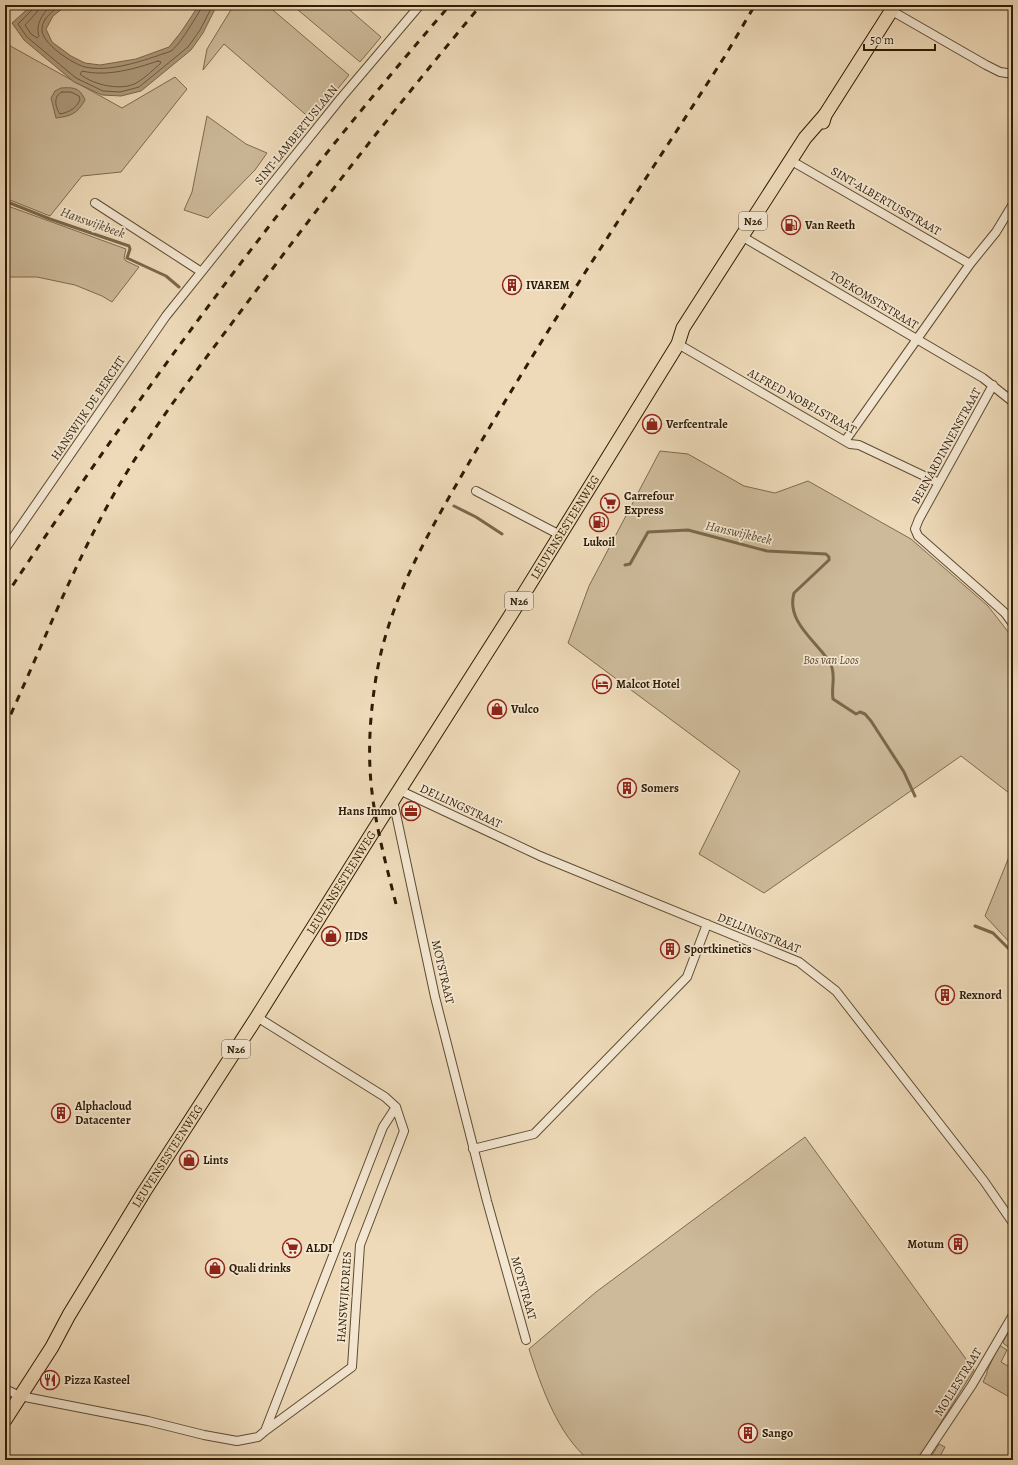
<svg xmlns="http://www.w3.org/2000/svg" width="1018" height="1465" font-family="Alegreya,serif">
<style>
.green{fill:#cdba9a;stroke:#7e6b4f}
.water{fill:#ad997b;stroke:#7a674b}
.lines{fill:none;stroke-linecap:round;stroke-linejoin:round}
.shore{stroke:#6e5a40;stroke-width:1}
.stream{stroke:#7a674b;stroke-width:3}
.minor-casing{stroke:#5e4c31;stroke-width:10}
.primary-casing{stroke:#2e1c04;stroke-width:15}
.minor{stroke:#f4e7d2;stroke-width:8}
.primary{stroke:#eedab9;stroke-width:13}
.rail{stroke:#2e1c04;stroke-width:3;stroke-dasharray:7 7;stroke-linecap:butt}
.labels{text-anchor:middle;stroke-width:3.5;stroke-linejoin:round;paint-order:stroke}
.shield{fill:#f4e7d2;stroke:#695942;stroke-width:1}
.shield-label{font-size:11px;font-weight:bold;fill:#2e1c04}
.street-label{font-size:12px;fill:#2e1c04;stroke:#f4e7d2}
.poi-label{font-size:12px;font-weight:bold;fill:#2e1c04;stroke:#f4e7d2;text-anchor:start}
.park-label{font-size:12px;font-style:italic;fill:#5e4b31;stroke:#f4e7d2}
.water-label{font-size:13px;font-style:italic;fill:#5a482e;stroke:#f4e7d2}
</style>
<rect width="100%" height="100%" fill="#eedab9"/>
<filter id="stains"><feTurbulence type="fractalNoise" baseFrequency=".005" numOctaves="4"/><feColorMatrix values="0 0 0 0 .2 0 0 0 0 .09 0 0 0 0 .02 0 0 0 .5 -.17"/></filter>
<radialGradient id="worn" r=".72"><stop offset=".6" stop-color="#630" stop-opacity="0"/><stop offset="1" stop-color="#630" stop-opacity=".3"/></radialGradient>
<!-- green -->
<path class="green" d="M232,5H267L349,75L312,120L224,44L203,70L207,49L232,8Z
M292,5H344L381,37L360,62Z
M5,43L122,108L175,77L187,89L121,172L82,176L50,216L5,198Z
M207,116L246,144L267,153L255,170L208,218L184,210L192,192Z
M5,205L126,249L124,258L126,261L139,267L112,302L102,296L75,285L37,277H5Z
M660,451L688,454L744,486L775,493L808,481L911,539L988,606L1013,638V796L961,756L764,893L699,854L740,771L568,643L589,586Z
M1013,847V946L985,916Z
M805,1137L974,1370L925,1448L916,1460H589C558,1435 541,1386 529,1349L596,1292Z
M1013,1323V1339L1010,1343L1013,1345V1350L1004,1344L1003,1342Z
M999,1345L1007,1350L1001,1362L1013,1369V1399L983,1382L987,1373V1371Z
M939,1444L945,1447L938,1460H929Z"/>
<!-- water -->
<path class="water" d="M32,5H67L53,16L46,29L52,42L71,56L85,63L100,65L136,59L169,47L181,32L199,5H217L203,33L191,50L141,91L121,96L102,95L74,82L24,40L12,23Z
M61,88C74,87 80,88 85,100C77,114 71,116 56,118L51,98L55,91Z"/>
<g class="lines">
<!-- shore -->
<path class="shore" d="M34,5L33,9L18,24L27,37L76,78L103,91L120,92L139,87L188,47L200,30L213,5
M39,5L37,12L25,25L31,34L37,38L39,36C35,25 43,12 52,5
M60,5C53,11 43,18 42,28C40,43 73,64 85,67C108,72 135,63 157,56C161,54 167,53 171,51C180,45 195,18 201,9L202,5
M158,61L161,62L160,64C153,70 146,77 138,82C123,92 93,85 80,74L82,71C107,77 134,69 158,61Z
M62,92H71L79,96L80,100C76,108 70,112 60,114C55,107 53,96 62,92Z"/>
<!-- stream -->
<path class="stream" d="M5,201L50,219L129,246L130,249L127,258L166,276L179,287
M454,506L476,517L502,534
M625,565L630,564L648,532L688,530L767,551L826,554L829,557V560L794,593C787,617 808,635 822,652C825,656 829,660 831,665C836,676 831,687 833,699L856,714L860,712L865,714L871,721L904,772L915,796
M975,926L993,933L1013,953"/>
<defs>
<path id="minor" d="M892,11L986,65L1000,72L1013,74
M790,160L970,264
M95,203L200,271
M743,237L983,378L1013,402
M678,344L850,444L859,445L939,483
M993,385L919,519L915,529L918,536L984,594L1005,613L1013,624
M845,441L970,264L996,232L1013,204
M476,491L560,535
M5,549L166,316L341,98L420,5
M399,790L540,856L799,962L836,991L984,1181L1013,1223
M393,800L435,997L487,1201L526,1340
M257,1017L385,1097L396,1107L383,1127L265,1431L352,1367L360,1245L404,1131L396,1107
M473,1149L534,1134L687,977L707,924
M5,1389L20,1396L148,1421L204,1435L237,1441L258,1437L265,1431
M922,1460L972,1385L1013,1315"/>
<g id="primary">
<path d="M823,122L825,115L895,5"/>
<path id="s1" d="M5,1420L52,1347L69,1315L144,1192L257,1017L374,830L512,613L678,344L683,328L805,138L825,115"/>
</g>
</defs>
<!-- minor casing -->
<use href="#minor" class="minor-casing"/>
<!-- primary casing -->
<use href="#primary" class="primary-casing"/>
<!-- minor -->
<use href="#minor" class="minor"/>
<!-- primary -->
<use href="#primary" class="primary"/>
<!-- rail -->
<path class="rail" d="M5,597C141,390 289,191 450,5
M5,727C41,649 72,568 114,494C151,429 197,370 241,311C318,207 398,104 481,5
M396,904C386,864 375,825 371,783C368,750 370,717 375,684C388,594 437,519 481,442C558,310 643,184 725,56L755,5"/>
</g>
<!-- icons -->
<defs>
<symbol id="fuel-ring" viewBox="-11 -11 22 22"><circle r="9.5" fill="#f4e7d2" stroke="#8f2418" stroke-width="1.5"/><path d="M-5.5-6h7V0h2V4h1.3V-2.5L3-4.5l.8-.8L6-3V5H2.5V1h-1V6h-7ZM-4.2-4.7v3.2H.2V-4.7Z" fill="#8f2418"/></symbol>
<symbol id="building-ring" viewBox="-11 -11 22 22"><circle r="9.5" fill="#f4e7d2" stroke="#8f2418" stroke-width="1.5"/><path d="M-4-6H4V6H1V3H-1V6H-4ZM-2.5-4.3h1.7v1.8h-1.7ZM.8-4.3h1.7v1.8H.8ZM-2.5-1h1.7V.8h-1.7ZM.8-1h1.7V.8H.8Z" fill="#8f2418"/></symbol>
<symbol id="shop-ring" viewBox="-11 -11 22 22"><circle r="9.5" fill="#f4e7d2" stroke="#8f2418" stroke-width="1.5"/><path d="M-5-2.5h2.3a2.7 3.5 0 0 1 5.4 0H5L5.5 6h-11ZM-1.5-2.5h3a1.5 2.3 0 0 0-3 0Z" fill="#8f2418"/></symbol>
<symbol id="supermarket-ring" viewBox="-11 -11 22 22"><circle r="9.5" fill="#f4e7d2" stroke="#8f2418" stroke-width="1.5"/><path d="M-6-5.5h2.5l.6 2H6L4.5 2H-2.5L-4.4-4H-6ZM-1.5 3.2a1.3 1.3 0 1 0 .1 0ZM3 3.2a1.3 1.3 0 1 0 .1 0Z" fill="#8f2418"/></symbol>
<symbol id="hotel-ring" viewBox="-11 -11 22 22"><circle r="9.5" fill="#f4e7d2" stroke="#8f2418" stroke-width="1.5"/><path d="M-6-4.5h1.5V1H6V5H4.5V3h-9V5H-6ZM-4 0a1.8 1.8 0 1 1 3.6 0ZM.5 0V-2.5h3Q6-2.5 6 0Z" fill="#8f2418"/></symbol>
<symbol id="office-ring" viewBox="-11 -11 22 22"><circle r="9.5" fill="#f4e7d2" stroke="#8f2418" stroke-width="1.5"/><path d="M-6-3h4V-5.5h4V-3h4V5H-6ZM-1-4.5V-3h2v-1.5ZM-6 0V1H6V0Z" fill="#8f2418"/></symbol>
<symbol id="restaurant-ring" viewBox="-11 -11 22 22"><circle r="9.5" fill="#f4e7d2" stroke="#8f2418" stroke-width="1.5"/><path d="M-5-6h1v4h1v-4h1v4h1v-4h1v5L-1.5 .5V6h-2V.5L-5-1ZM5-6V6H3V1.5H1.5Q1.5-4 5-6Z" fill="#8f2418"/></symbol>
</defs>
<g fill-rule="evenodd">
<use href="#fuel-ring" x="780" y="214" width="22" height="22"/>
<use href="#building-ring" x="501" y="274" width="22" height="22"/>
<use href="#shop-ring" x="641" y="413" width="22" height="22"/>
<use href="#supermarket-ring" x="599" y="492" width="22" height="22"/>
<use href="#fuel-ring" x="588" y="511" width="22" height="22"/>
<use href="#hotel-ring" x="591" y="673" width="22" height="22"/>
<use href="#shop-ring" x="486" y="698" width="22" height="22"/>
<use href="#building-ring" x="616" y="777" width="22" height="22"/>
<use href="#office-ring" x="400" y="800" width="22" height="22"/>
<use href="#shop-ring" x="320" y="925" width="22" height="22"/>
<use href="#building-ring" x="659" y="938" width="22" height="22"/>
<use href="#building-ring" x="934" y="984" width="22" height="22"/>
<use href="#building-ring" x="50" y="1102" width="22" height="22"/>
<use href="#shop-ring" x="178" y="1149" width="22" height="22"/>
<use href="#building-ring" x="947" y="1233" width="22" height="22"/>
<use href="#supermarket-ring" x="281" y="1237" width="22" height="22"/>
<use href="#shop-ring" x="204" y="1257" width="22" height="22"/>
<use href="#restaurant-ring" x="39" y="1369" width="22" height="22"/>
<use href="#building-ring" x="737" y="1422" width="22" height="22"/>
</g>
<g class="labels">
<!-- shield labels -->
<g class="shield">
<rect x="739" y="212" width="28" height="18" rx="3"/>
<rect x="505" y="592" width="28" height="18" rx="3"/>
<rect x="222" y="1040" width="28" height="18" rx="3"/>
</g>
<g class="shield-label">
<text x="753" y="225">N26</text>
<text x="519" y="605">N26</text>
<text x="236" y="1053">N26</text>
</g>
<!-- street labels -->
<g class="street-label">
<text transform="translate(296 135) rotate(-51)" y="4">SINT-LAMBERTUSLAAN</text>
<text transform="translate(886 201) rotate(30)" y="4">SINT-ALBERTUSSTRAAT</text>
<text transform="translate(874 300) rotate(31)" y="4">TOEKOMSTSTRAAT</text>
<text transform="translate(802 401) rotate(29)" y="4">ALFRED NOBELSTRAAT</text>
<text transform="translate(88 408) rotate(-56)" y="4">HANSWIJK DE BERCHT</text>
<text transform="translate(946 446) rotate(-61)" y="4">BERNARDINNENSTRAAT</text>
<text dy="4" stroke="none"><textPath href="#s1" startOffset="1054">LEUVENSESTEENWEG</textPath></text>
<text transform="translate(461 806) rotate(25)" y="4">DELLINGSTRAAT</text>
<text dy="4" stroke="none"><textPath href="#s1" startOffset="634">LEUVENSESTEENWEG</textPath></text>
<text transform="translate(759 933) rotate(22)" y="4">DELLINGSTRAAT</text>
<text transform="translate(443 972) rotate(77)" y="4">MOTSTRAAT</text>
<text dy="4" stroke="none"><textPath href="#s1" startOffset="310">LEUVENSESTEENWEG</textPath></text>
<text transform="translate(524 1288) rotate(74)" y="4">MOTSTRAAT</text>
<text transform="translate(344 1297) rotate(-86)" y="4">HANSWIJKDRIES</text>
<text transform="translate(958 1382) rotate(-58)" y="4">MOLLESTRAAT</text>
</g>
<!-- poi labels -->
<g class="poi-label">
<text x="805" y="229">Van Reeth</text>
<text x="526" y="289">IVAREM</text>
<text x="666" y="428">Verfcentrale</text>
<text x="624" y="500">Carrefour<tspan x="624" dy="14">Express</tspan></text>
<text x="599" y="546" text-anchor="middle">Lukoil</text>
<text x="616" y="688">Malcot Hotel</text>
<text x="511" y="713">Vulco</text>
<text x="641" y="792">Somers</text>
<text x="397" y="815" text-anchor="end">Hans Immo</text>
<text x="345" y="940">JIDS</text>
<text x="684" y="953">Sportkinetics</text>
<text x="959" y="999">Rexnord</text>
<text x="75" y="1110">Alphacloud<tspan x="75" dy="14">Datacenter</tspan></text>
<text x="203" y="1164">Lints</text>
<text x="944" y="1248" text-anchor="end">Motum</text>
<text x="306" y="1252">ALDI</text>
<text x="229" y="1272">Quali drinks</text>
<text x="64" y="1384">Pizza Kasteel</text>
<text x="762" y="1437">Sango</text>
</g>
<!-- park labels -->
<g class="park-label">
<text x="831" y="664">Bos van Loos</text>
</g>
<!-- water labels -->
<g class="water-label">
<text transform="translate(93 222) rotate(20)" y="5">Hanswijkbeek</text>
<text transform="translate(739 532) rotate(13)" y="5">Hanswijkbeek</text>
</g>
</g>
<!-- margin -->
<rect width="1018" height="1465" fill="none" stroke="#eedab9" stroke-width="20"/>
<rect x="6" y="6" width="1006" height="1453" fill="none" stroke="#2e1c04" stroke-width="2"/>
<rect x="10" y="10" width="998" height="1445" fill="none" stroke="#2e1c04"/>
<!-- scale -->
<path d="M864 44v6h71v-6" fill="none" stroke="#2e1c04" stroke-width="2"/>
<text x="870" y="44" font-size="12" fill="#2e1c04" stroke="#f4e7d2" stroke-width="3" paint-order="stroke">50 m</text>
<rect width="100%" height="100%" filter="url(#stains)"/>
<rect width="100%" height="100%" fill="url(#worn)"/>
</svg>
